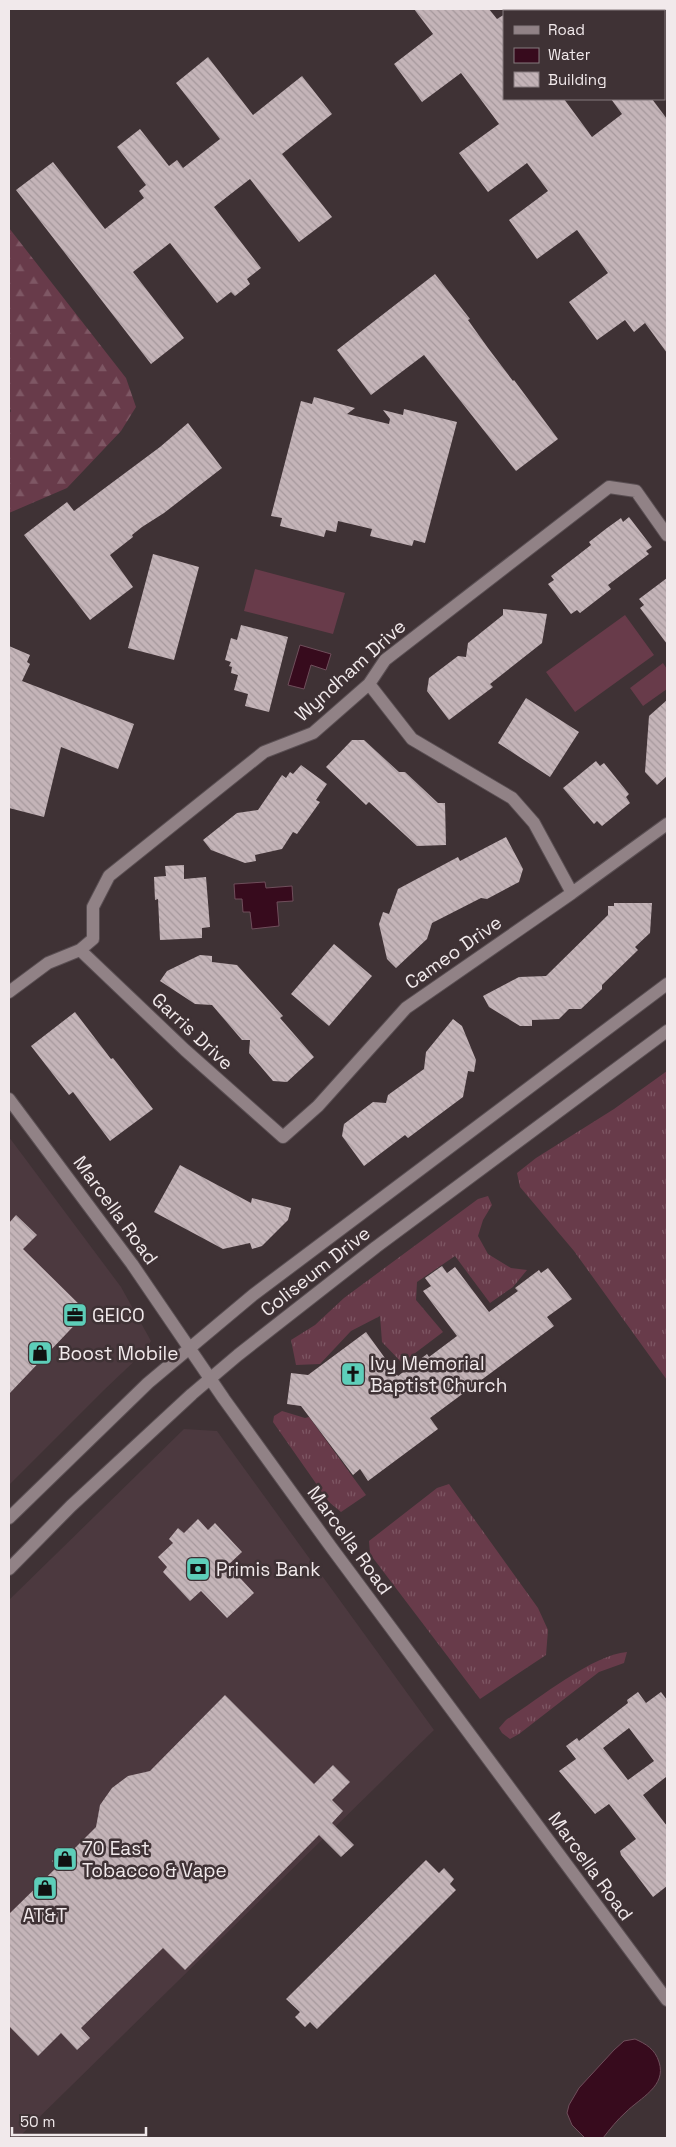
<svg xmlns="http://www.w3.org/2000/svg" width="676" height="2147" font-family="'Space Grotesk',sans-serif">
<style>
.built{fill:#4c393f}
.grass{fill:url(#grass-tufts)}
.forest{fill:url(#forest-firs)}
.pitch{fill:#683b4a}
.water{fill:#370b1d;stroke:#6f4e5b}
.building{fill:url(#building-back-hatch);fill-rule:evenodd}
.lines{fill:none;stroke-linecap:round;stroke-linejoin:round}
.minor-casing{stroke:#5a4f53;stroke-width:14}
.tertiary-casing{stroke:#5a4f53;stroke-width:14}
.minor{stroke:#918286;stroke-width:12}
.tertiary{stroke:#918286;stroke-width:12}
.labels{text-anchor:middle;stroke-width:5;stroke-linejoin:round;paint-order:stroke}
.street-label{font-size:19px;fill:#f1e9eb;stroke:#3f3235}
.poi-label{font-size:19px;fill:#f1e9eb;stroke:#3f3235;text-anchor:start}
</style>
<defs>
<pattern id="grass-tufts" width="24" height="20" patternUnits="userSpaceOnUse" patternTransform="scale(1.25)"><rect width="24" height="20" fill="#683b4a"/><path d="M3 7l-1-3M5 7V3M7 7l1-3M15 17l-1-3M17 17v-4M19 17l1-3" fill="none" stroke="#7e5764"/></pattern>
<pattern id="forest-firs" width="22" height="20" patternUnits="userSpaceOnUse" patternTransform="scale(1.25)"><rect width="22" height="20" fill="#683b4a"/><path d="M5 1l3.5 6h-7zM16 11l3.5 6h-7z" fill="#7e5764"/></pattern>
<pattern id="building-back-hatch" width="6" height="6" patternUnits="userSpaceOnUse" patternTransform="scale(1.25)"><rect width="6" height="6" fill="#c4b4b8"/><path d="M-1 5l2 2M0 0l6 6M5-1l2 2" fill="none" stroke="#a5989c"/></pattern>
</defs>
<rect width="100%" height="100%" fill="#3f3235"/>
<!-- built -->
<path class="built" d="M9,1137L121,1287L151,1341L144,1352L104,1390L9,1485Z
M184,1429L217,1431L434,1730L18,2138H9V1600Z"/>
<!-- grass -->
<path class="grass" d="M667,1071V1380L574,1251L520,1187L517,1173L536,1158L614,1109Z
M488,1196L492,1205L483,1220L478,1236L488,1254L511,1268L527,1270L513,1287L490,1303L455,1256L417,1282L416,1300L443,1332L402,1363L382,1342L380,1316L351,1331L320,1364L296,1365L291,1340L315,1325L344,1298L478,1199Z
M282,1411L305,1418L309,1417L366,1495L341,1512L329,1502L273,1422L274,1416Z
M449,1484L538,1608L548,1630L546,1655L480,1699L370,1554L369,1541L437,1488Z
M627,1652L624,1663L599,1672L519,1734L510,1739L502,1733L499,1728L506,1720C537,1700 592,1655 627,1652Z"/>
<!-- forest -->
<path class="forest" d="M9,228L126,378L136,407L121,431L67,488L9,513V414L11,411L9,407Z"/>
<!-- pitch -->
<path class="pitch" d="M255,569L345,593L333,634L244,611Z
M625,615L654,655L575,712L546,672Z
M663,663L667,669V689L643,706L630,688Z"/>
<!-- water -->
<path class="water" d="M300,645L331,654L326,670L311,665L304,689L288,685Z
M265,882L266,888L292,886L293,901L277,902L279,926L252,929L250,912H243L242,899H235L234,884Z
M635,2039C646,2044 655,2049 659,2062C667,2086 640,2098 626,2112C617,2120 610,2129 603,2138H585L572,2125L567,2113L569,2105L579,2088L614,2050L624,2041Z"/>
<!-- building -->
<path class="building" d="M414,9H489L497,19L505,14V99H564L592,137L622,114L611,99H652L667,119V353L645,323L634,332L625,320L597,340L569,302L608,273L577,230L537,259L509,220L548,191L527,163L488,192L459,153L499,124L461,73L422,102L394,64L433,34Z
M208,57L253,115L302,76L332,114L282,154L332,217L299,242L250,179L214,207L261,268L247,279L250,284L235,296L231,292L217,303L170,243L133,272L184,338L151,364L16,190L53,162L105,229L144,198L139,191L146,185L117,147L140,129L169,166L177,160L183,168L220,139L176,83Z
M435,274L470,319L468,320L488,348L513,381L514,380L558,439L516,471L424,355L371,395L337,350Z
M314,397L355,408L347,414L389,424L390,419L383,410L403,415L404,409L457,422L425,543L414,540L412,546L370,536L372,529L338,521L336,532L326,530L324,537L280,526L282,518L271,516L301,401L312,404Z
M188,423L222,468L164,513L142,527L132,535L133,537L110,555L133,587L90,620L24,535L67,502L74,511L160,447Z
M629,517L652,547L646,551L649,554L608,585L611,589L580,613L577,610L571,614L548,584L554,580L551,576L591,545L589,542L607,528L621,518L623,522Z
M153,554L199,567L174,660L128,648Z
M667,578V644L640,608L644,605L639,599Z
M503,609L547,614L542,643L490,684L493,687L449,720L427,691L429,678L458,656L466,657L468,643L503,615Z
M241,625L288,637L269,712L245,706L248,694L234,690L238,675L231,673L232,667L229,666L231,662L225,660L231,638L237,640Z
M9,646L30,655L27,662L30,664L22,681L134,724L118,769L61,747L44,817L9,808Z
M526,698L579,732L550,777L498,743Z
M667,700V776L657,785L645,772L649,716Z
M352,740H364L399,772H405L438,803H445L446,845L417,846L369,802L366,805L326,767Z
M596,761L600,766L604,763L629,794L626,797L630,803L602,826L597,821L594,824L563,788Z
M301,765L327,784L316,800L320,802L310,816L297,834L293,832L282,849L255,855L256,861L245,863L211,850L203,840L237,813L258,810L282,775L286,778L290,772L293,774Z
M506,837L523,869L519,882L487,899L481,898L432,923L427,939L396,968L387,959L379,924L383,912L389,914L398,889L458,857L460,861Z
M184,865V879L206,877L210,927L202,928V938L160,940L158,899L155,900L154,877L166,876L165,866Z
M614,903H652L650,933L635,947L638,950L602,985V989L581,1009H569L559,1019L532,1020V1026H520L489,1007L483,996L519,977L546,976L608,915V906H614Z
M334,944L372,976L329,1026L291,994Z
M200,955L212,956V962L237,965L283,1016L280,1018L314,1057L287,1082L273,1081L249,1053L250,1040H242L212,1005L195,1004L160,981L167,971Z
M75,1012L111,1059L113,1058L153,1109L110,1141L73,1092L69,1095L31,1046Z
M453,1019L462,1026L476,1060L474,1072L468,1071L463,1097L408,1138L405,1135L364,1166L342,1136L344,1124L373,1102L386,1103L388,1095L424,1069L426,1052Z
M180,1165L251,1203L252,1198L291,1208L288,1220L262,1246L252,1249L250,1243L223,1249L154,1212Z
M16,1215L37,1235L23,1249L87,1312L9,1394V1223Z
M442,1266L447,1273L455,1267L489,1312L518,1291L515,1288L539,1270L541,1273L548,1268L572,1299L547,1317L554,1326L430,1418L438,1429L368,1481L360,1469L353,1475L301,1406L287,1404L291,1373L308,1375L366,1332L398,1376L427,1354L429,1357L457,1336L423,1291L431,1286L425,1278Z
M198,1519L208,1530L215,1523L242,1552L228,1565L254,1593L227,1618L201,1591L190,1601L163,1572L167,1567L158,1557L173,1543L169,1539L178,1528L184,1533Z
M638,1692L646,1703L661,1692L667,1700V1779L666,1777L643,1795L667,1826V1886L653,1897L621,1855L620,1851L636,1839L609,1804L595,1814L559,1771L576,1759L566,1746L577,1738L579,1741L628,1703L627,1700ZM629,1728L654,1761L628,1780L603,1748Z
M225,1695L314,1784L333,1765L350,1782L332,1800L343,1811L332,1823L354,1845L341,1857L319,1835L185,1970L163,1948L81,2028L90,2038L77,2050L61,2033L38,2056L9,2026V1914L58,1866L52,1861L66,1847L71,1852L96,1827L100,1805L112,1788L128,1776L150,1771Z
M426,1860L439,1873L444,1868L454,1879L450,1884L456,1890L317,2029L310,2022L305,2027L295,2017L300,2012L286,1999Z"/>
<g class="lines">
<defs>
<path id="minor" d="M369,684L412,739L512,798L534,823L572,893
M80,950L185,1050L283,1137L318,1106L406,1008L572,893L667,824
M9,992L48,963L80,950L93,939V907L109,876L264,752L313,733L369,684L385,660L609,487L636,491L667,535"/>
<path id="tertiary" d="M9,1099L132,1264L224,1399L331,1547L667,2000
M9,1518L148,1383L253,1295L667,984
M9,1569L71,1506L192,1394L238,1355L376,1247L667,1031"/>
</defs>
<!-- minor casing -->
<use href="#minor" class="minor-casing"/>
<!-- tertiary casing -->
<use href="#tertiary" class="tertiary-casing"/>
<!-- minor -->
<use href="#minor" class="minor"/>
<!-- tertiary -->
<use href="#tertiary" class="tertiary"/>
</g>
<!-- icons -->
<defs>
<symbol id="office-square" viewBox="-11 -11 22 22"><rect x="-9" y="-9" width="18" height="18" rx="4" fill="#5dceb9" stroke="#3f3235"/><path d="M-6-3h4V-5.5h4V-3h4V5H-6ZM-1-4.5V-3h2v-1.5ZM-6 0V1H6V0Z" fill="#111"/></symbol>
<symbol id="shop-square" viewBox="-11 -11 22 22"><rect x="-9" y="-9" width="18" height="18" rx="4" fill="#5dceb9" stroke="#3f3235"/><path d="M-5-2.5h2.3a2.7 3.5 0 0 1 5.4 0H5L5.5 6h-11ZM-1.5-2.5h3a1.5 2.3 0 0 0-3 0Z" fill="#111"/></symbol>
<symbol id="church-square" viewBox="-11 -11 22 22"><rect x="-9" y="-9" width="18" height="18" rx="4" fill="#5dceb9" stroke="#3f3235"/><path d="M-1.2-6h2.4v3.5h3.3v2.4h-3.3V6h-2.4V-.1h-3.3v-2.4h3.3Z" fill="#111"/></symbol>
<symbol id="bank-square" viewBox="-11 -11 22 22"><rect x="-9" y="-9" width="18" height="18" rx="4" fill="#5dceb9" stroke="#3f3235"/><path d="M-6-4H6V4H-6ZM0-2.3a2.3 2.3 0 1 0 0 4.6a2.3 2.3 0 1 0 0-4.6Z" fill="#111"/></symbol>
</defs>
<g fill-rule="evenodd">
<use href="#office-square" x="61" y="1301" width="28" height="28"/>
<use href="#shop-square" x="26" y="1339" width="28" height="28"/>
<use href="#church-square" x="339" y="1360" width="28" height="28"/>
<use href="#bank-square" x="184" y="1555" width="28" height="28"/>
<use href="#shop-square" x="51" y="1845" width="28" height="28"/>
<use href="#shop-square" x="31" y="1874" width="28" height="28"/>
</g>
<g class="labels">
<!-- street labels -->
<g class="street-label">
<text transform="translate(350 670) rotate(-42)" y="7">Wyndham Drive</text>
<text transform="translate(453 952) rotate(-35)" y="7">Cameo Drive</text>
<text transform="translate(193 1031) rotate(43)" y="7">Garris Drive</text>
<text transform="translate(116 1210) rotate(54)" y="7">Marcella Road</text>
<text transform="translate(315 1271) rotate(-38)" y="7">Coliseum Drive</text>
<text transform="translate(350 1540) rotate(54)" y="7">Marcella Road</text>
<text transform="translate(591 1866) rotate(54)" y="7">Marcella Road</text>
</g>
<!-- poi labels -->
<g class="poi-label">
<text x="92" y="1322">GEICO</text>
<text x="58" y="1360">Boost Mobile</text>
<text x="370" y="1370">Ivy Memorial<tspan x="370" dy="22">Baptist Church</tspan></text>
<text x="216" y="1576">Primis Bank</text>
<text x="82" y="1855">70 East<tspan x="82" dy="22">Tobacco &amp; Vape</tspan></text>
<text x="45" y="1922" text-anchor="middle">AT&amp;T</text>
</g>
</g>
<!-- border -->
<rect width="676" height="2147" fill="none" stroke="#f1e9eb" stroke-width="20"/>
<!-- legend -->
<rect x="503" y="10" width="162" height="90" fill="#3f3235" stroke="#867b7e"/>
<rect x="514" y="26" width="25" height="8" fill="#918286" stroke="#867b7e"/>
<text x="548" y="35" font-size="15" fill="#f1e9eb">Road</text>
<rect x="514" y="48" width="25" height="15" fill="#370b1d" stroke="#867b7e"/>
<text x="548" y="60" font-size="15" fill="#f1e9eb">Water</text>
<rect x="514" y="72" width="25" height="15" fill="url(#building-back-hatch)" stroke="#867b7e"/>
<text x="548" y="85" font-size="15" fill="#f1e9eb">Building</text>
<!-- scale -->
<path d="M12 2127v8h134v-8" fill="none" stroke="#f1e9eb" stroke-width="2.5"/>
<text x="20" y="2127" font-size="15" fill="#f1e9eb" stroke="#3f3235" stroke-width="4" paint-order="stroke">50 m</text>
</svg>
